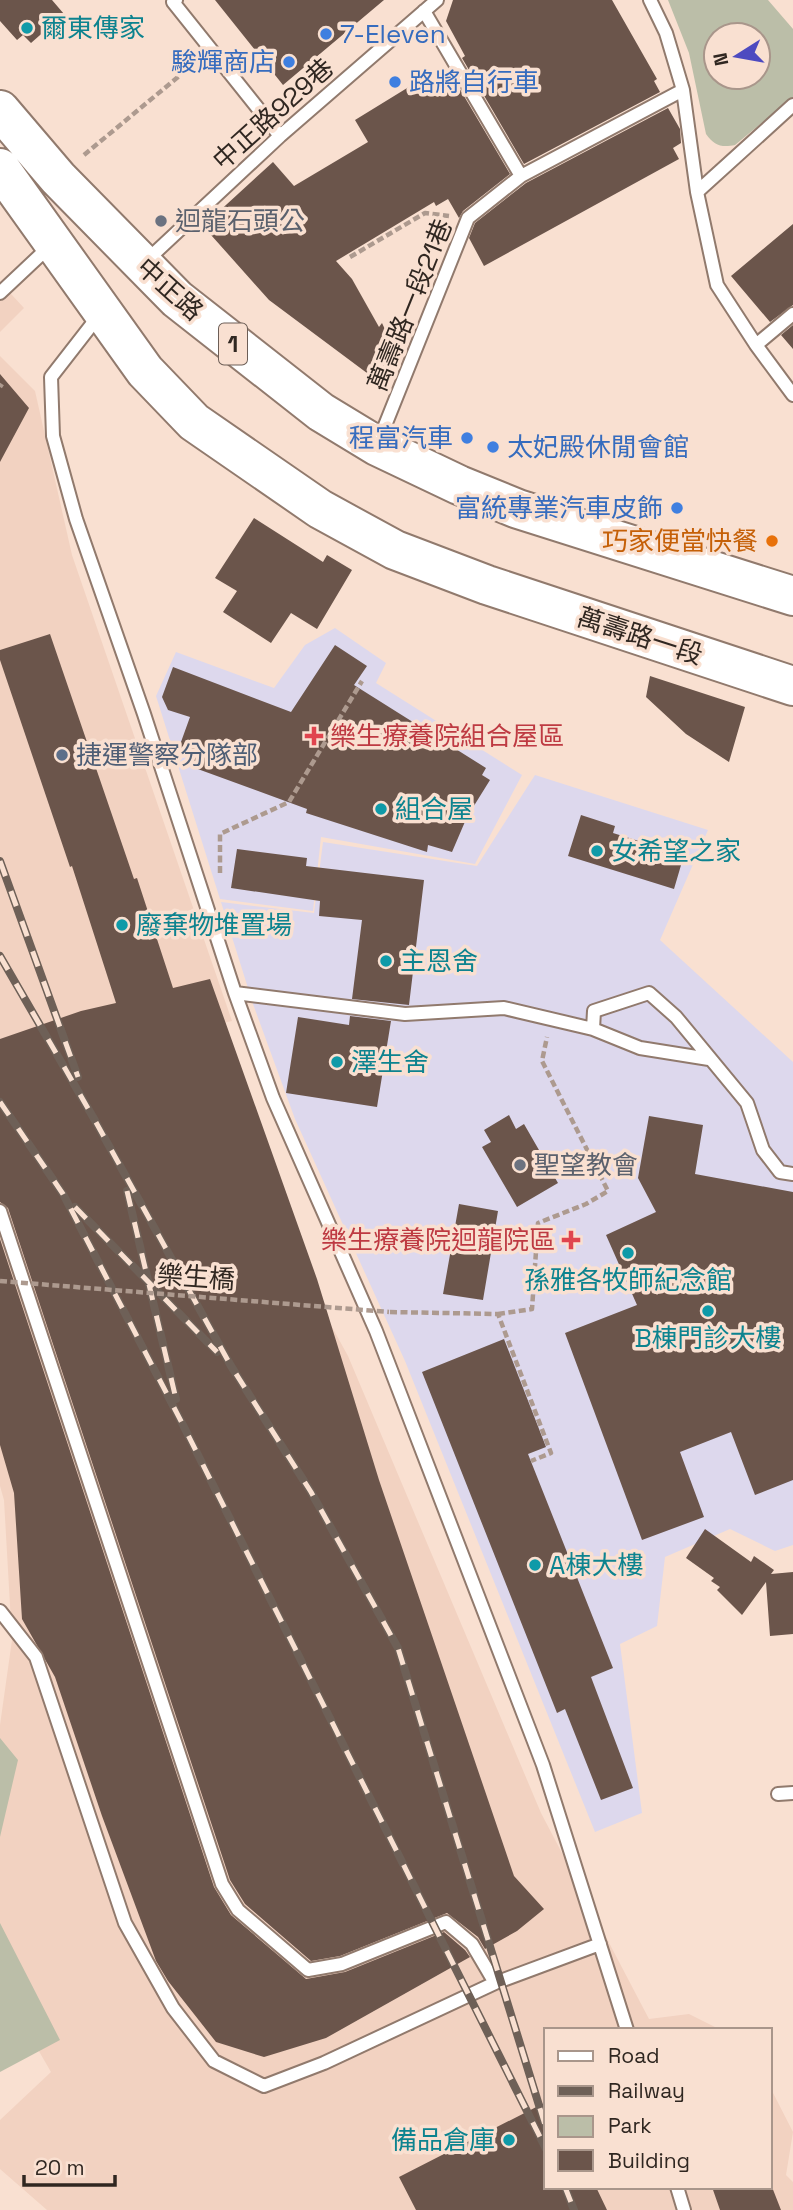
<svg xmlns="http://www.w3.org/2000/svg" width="793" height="2210" font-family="'Space Grotesk','Noto Sans TC',sans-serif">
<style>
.built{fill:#f2d2c1}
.medical{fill:#ddd8ed}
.green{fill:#bbbea8;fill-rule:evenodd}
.building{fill:#6b554b}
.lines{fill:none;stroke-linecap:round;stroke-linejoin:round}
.service-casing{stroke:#917a6d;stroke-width:16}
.primary-casing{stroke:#917a6d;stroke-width:42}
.path{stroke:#ad9a8f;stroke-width:4.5;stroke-dasharray:7 3.5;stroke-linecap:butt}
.service{stroke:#fff;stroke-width:12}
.primary{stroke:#fff;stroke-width:38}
.rail-casing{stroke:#6e6057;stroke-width:8}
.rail{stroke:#f9e0d1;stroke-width:5;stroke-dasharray:16;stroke-linecap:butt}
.path-bridge{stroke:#ad9a8f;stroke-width:4.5;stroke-dasharray:7 3.5;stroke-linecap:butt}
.culture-dot{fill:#0f9aa8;stroke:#f9e0d1;stroke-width:2.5}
.shop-dot{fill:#3f7fe0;stroke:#f9e0d1;stroke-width:2.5}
.worship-dot{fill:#6b7280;stroke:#f9e0d1;stroke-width:2.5}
.food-dot{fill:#e8710a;stroke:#f9e0d1;stroke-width:2.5}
.health-dot{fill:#e0444e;stroke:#f9e0d1;stroke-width:2.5}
.service-dot{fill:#5c6f8a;stroke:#f9e0d1;stroke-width:2.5}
.labels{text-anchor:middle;stroke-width:7;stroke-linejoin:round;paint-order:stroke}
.shield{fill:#f9e0d1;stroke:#6c5e56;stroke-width:2}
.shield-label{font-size:24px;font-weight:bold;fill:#302721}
.culture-label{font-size:26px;fill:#0d838f;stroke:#f9e0d1;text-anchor:start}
.shop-label{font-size:26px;fill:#366cbe;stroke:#f9e0d1;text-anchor:start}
.street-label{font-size:26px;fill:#302721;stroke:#f9e0d1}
.worship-label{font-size:26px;fill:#5b616d;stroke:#f9e0d1;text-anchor:start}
.food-label{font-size:26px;fill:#c56008;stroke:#f9e0d1;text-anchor:end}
.health-label{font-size:26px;fill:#be3a42;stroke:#f9e0d1;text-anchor:start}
.service-label{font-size:26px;fill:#4e5e75;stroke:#f9e0d1;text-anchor:start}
</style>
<rect width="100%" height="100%" fill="#f9e0d1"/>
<!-- built -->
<path class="built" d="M0,282L24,308L0,332Z
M0,356L35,391L72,555L232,1021L187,1031L210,1105L348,1356L541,1813L649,2019L689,2014L721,2030H546V2187H770V2087L793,2132L786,2175L793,2182V2210H47L0,2169V2120L51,2072L0,1984V1725L12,1640L4,1500L0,1486Z"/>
<!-- medical -->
<path class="medical" d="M335,628L386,663L376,683L522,775L475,864L321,837L313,911L220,899L156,696L176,652L274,688L305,645Z
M535,775L708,830L660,940L793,1062V1545L775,1551L730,1529L665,1557L657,1626L620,1644L642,1813L595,1832L405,1361L295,1119L253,1004L221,902L314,913L323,842L477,866Z"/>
<!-- green -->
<path class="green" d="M668,0H768L793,29V97L735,145C721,148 714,145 706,134L689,53ZM716,35H758V77H716Z
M0,1738L18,1760L0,1837Z
M0,1923L60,2040L0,2072Z"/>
<!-- building -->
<path class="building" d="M0,0H52L64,14L31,43L23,35L17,40L0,21Z
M215,0H384L283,85Z
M453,0H612L657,79L654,81L660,92L524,164L462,58L465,56L446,21Z
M451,74L510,174L463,211L459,218L448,199L436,206L434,202L336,261L352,279L379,327L382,323L395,351L375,379L269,300L203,226L273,162L294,186L368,142L355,120L412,85L418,94Z
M668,108L680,129L681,143L673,148L679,159L484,266L469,238L475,223L526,183Z
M793,224V305L770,322L731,276Z
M793,325V349L781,335Z
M0,374L29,408L0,462Z
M254,518L323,562L327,555L352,570L317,629L291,613L271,643L223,612L237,591L215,578Z
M50,634L134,879L137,878L173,988L210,979L317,1279L379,1480L514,1876L544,1909L517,1931L485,1949L478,1937L447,1913L340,1956L311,1961L245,1904L230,1880L8,1208L0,1202V1039L81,1011L116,1003L72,866L70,867L0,660V650Z
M335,645L367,666L354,685L486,768L482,775L490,780L467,817L452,852L428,845L427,852L306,813L307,809L184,764L187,756L177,753L190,717L168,710L162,697L173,667L291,712Z
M650,676L745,707L729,762L686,734L646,697Z
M581,815L615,826L613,833L684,855L674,889L568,856Z
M237,849L307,858L306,866L424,880L409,1005L352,999L362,920L319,916L320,901L231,888Z
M350,1016L391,1021L377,1107L286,1093L298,1017L349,1025Z
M509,1115L516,1129L524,1124L558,1183L517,1207L482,1147L491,1142L484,1130Z
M649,1116L703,1125L695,1174L793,1192V1480L755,1495L731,1432L680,1452L704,1517L642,1540L565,1333L637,1305L606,1235L656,1212L638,1178Z
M459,1204L498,1211L483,1300L443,1294Z
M0,1239L214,1887L231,1915L306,1979L345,1972L444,1932L465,1950L470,1957L326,2038L264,2057L216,2042L168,1981L156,1961L102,1816L55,1677L22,1619L14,1493L0,1445Z
M504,1339L546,1447L528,1454L613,1668L591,1677L633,1788L601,1800L565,1709L557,1713L422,1372Z
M705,1529L751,1562L754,1556L774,1570L771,1574L793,1572V1634L770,1636L766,1582L742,1615L717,1590L720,1587L711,1581L714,1578L686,1558Z
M546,2102V2187H596L607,2210H416L399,2177Z
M712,2187H772L781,2210H720Z"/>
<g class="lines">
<defs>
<path id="service" d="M176,0L173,2L280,136
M650,0L666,33L683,90L697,192L717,285L756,345L793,395
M424,11L521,176
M697,192L793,105
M144,263L280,136L437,0
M0,293L51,245
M100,314L51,377L53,436L76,519L144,714L235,993L273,1098L376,1331L543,1765L627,2030
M756,345L793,314
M378,443L468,218L521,176L683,90
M235,993L405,1014L504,1008L593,1029
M709,1059L640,1048L593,1029L594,1011L649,993L676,1017L747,1103L763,1150L780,1172L793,1174
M0,1211L222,1884L238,1910L308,1970L342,1964L446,1922L472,1944L495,1983
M0,1611L36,1657L125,1923L173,2008L214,2061L264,2086L324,2063L495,1983L600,1944
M778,1794L793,1793
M677,2187L684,2210"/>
<path id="primary" d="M0,110L58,178L177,299L321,412L377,446L459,485L518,509L793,596
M0,168L145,371L194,422L320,509L395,550L487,585L793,686"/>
</defs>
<!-- service casing -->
<use href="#service" class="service-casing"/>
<!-- primary casing -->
<use href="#primary" class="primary-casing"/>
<!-- path -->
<path class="path" d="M84,155L196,62
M350,257L425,213L449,216
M0,387L2,384
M220,873V834L289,802L362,681
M390,1312L498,1314L551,1453L531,1461
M498,1314L532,1309L538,1223L586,1204L608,1191L542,1061L547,1037"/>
<!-- service -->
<use href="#service" class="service"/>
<!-- primary -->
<use href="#primary" class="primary"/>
<defs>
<path id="rail" d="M0,861L78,1077
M0,956L93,1117L231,1366L311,1492L398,1648L546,2128
M0,1102L63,1194L182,1423L546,2149
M127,1191L176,1399
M75,1207L217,1352
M565,2187L574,2210"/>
</defs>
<!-- rail casing -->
<use href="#rail" class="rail-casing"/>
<!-- rail -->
<use href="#rail" class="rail"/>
<!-- path-bridge -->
<path class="path-bridge" d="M0,1281L389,1312"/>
</g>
<!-- markers -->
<g class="culture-dot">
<circle cx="27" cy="28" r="7"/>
<circle cx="381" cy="809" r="7"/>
<circle cx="597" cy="851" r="7"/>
<circle cx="122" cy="925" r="7"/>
<circle cx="386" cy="961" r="7"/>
<circle cx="337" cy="1062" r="7"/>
<circle cx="628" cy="1253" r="7"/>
<circle cx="708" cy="1311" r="7"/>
<circle cx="535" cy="1565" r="7"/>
<circle cx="509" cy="2140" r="7"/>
</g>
<g class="shop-dot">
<circle cx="326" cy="34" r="7"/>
<circle cx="289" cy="62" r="7"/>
<circle cx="395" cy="82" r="7"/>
<circle cx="467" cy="438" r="7"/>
<circle cx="493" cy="447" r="7"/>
<circle cx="677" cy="508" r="7"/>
</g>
<g class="worship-dot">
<circle cx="161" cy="221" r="7"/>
<circle cx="520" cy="1165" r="7"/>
</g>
<circle class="food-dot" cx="772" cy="541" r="7"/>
<g class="health-dot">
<path d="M310.5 725.5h7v7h7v7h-7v7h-7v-7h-7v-7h7z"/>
<path d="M567.5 1229.5h7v7h7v7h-7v7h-7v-7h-7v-7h7z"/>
</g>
<circle class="service-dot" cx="62" cy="755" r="7"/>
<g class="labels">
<!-- shield labels -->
<rect class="shield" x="219" y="323.5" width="28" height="41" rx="5"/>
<g class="shield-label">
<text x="233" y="352">1</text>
</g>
<!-- culture labels -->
<g class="culture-label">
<text x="41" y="37">爾東傳家</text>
<text x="395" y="818">組合屋</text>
<text x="611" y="860">女希望之家</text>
<text x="136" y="934">廢棄物堆置場</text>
<text x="400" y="970">主恩舍</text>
<text x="351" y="1071">澤生舍</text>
<text x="628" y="1289" text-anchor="middle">孫雅各牧師紀念館</text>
<text x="708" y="1347" text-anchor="middle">B棟門診大樓</text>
<text x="549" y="1574">A棟大樓</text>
<text x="495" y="2149" text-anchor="end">備品倉庫</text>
</g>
<!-- shop labels -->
<g class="shop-label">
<text x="340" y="43">7-Eleven</text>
<text x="275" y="71" text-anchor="end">駿輝商店</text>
<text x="409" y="91">路將自行車</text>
<text x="453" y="447" text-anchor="end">程富汽車</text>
<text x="507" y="456">太妃殿休閒會館</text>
<text x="663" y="517" text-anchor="end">富統專業汽車皮飾</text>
</g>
<!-- street labels -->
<g class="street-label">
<text transform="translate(273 114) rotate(-42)" y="9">中正路929巷</text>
<text transform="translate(170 289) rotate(42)" y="9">中正路</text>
<text transform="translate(410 305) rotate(-68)" y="9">萬壽路一段21巷</text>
<text transform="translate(640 636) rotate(18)" y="9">萬壽路一段</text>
<text transform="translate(196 1277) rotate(4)" y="9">樂生橋</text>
</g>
<!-- worship labels -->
<g class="worship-label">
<text x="175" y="230">迴龍石頭公</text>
<text x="534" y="1174">聖望教會</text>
</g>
<!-- food labels -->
<g class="food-label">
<text x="758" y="550">巧家便當快餐</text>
</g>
<!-- health labels -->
<g class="health-label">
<text x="330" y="745">樂生療養院組合屋區</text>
<text x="555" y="1249" text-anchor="end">樂生療養院迴龍院區</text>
</g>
<!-- service labels -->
<g class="service-label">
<text x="76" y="764">捷運警察分隊部</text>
</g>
</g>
<!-- legend -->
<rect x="544" y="2028" width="228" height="161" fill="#f9e0d1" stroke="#a9968b" stroke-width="2"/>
<rect x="558" y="2051" width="35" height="10" fill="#ffffff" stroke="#a9968b" stroke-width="2"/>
<text x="608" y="2063" font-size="21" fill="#302721">Road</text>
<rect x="558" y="2086" width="35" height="10" fill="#6e6057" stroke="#a9968b" stroke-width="2"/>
<text x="608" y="2098" font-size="21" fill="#302721">Railway</text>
<rect x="558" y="2116" width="35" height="21" fill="#bbbea8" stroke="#a9968b" stroke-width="2"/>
<text x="608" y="2133" font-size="21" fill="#302721">Park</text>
<rect x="558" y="2150" width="35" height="21" fill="#6b554b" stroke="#a9968b" stroke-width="2"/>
<text x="608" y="2168" font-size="21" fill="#302721">Building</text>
<!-- north arrow -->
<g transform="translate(737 56) rotate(259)"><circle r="33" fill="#f9e0d1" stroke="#a9968b" stroke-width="2"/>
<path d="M0-5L12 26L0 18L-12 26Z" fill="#4d4ac0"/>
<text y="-10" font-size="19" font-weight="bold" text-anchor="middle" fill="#302721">N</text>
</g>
<!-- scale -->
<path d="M24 2175v10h91v-10" fill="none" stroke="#302721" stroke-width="3.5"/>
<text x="35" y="2175" font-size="21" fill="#302721" stroke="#f9e0d1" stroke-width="5" paint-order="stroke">20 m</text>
</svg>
